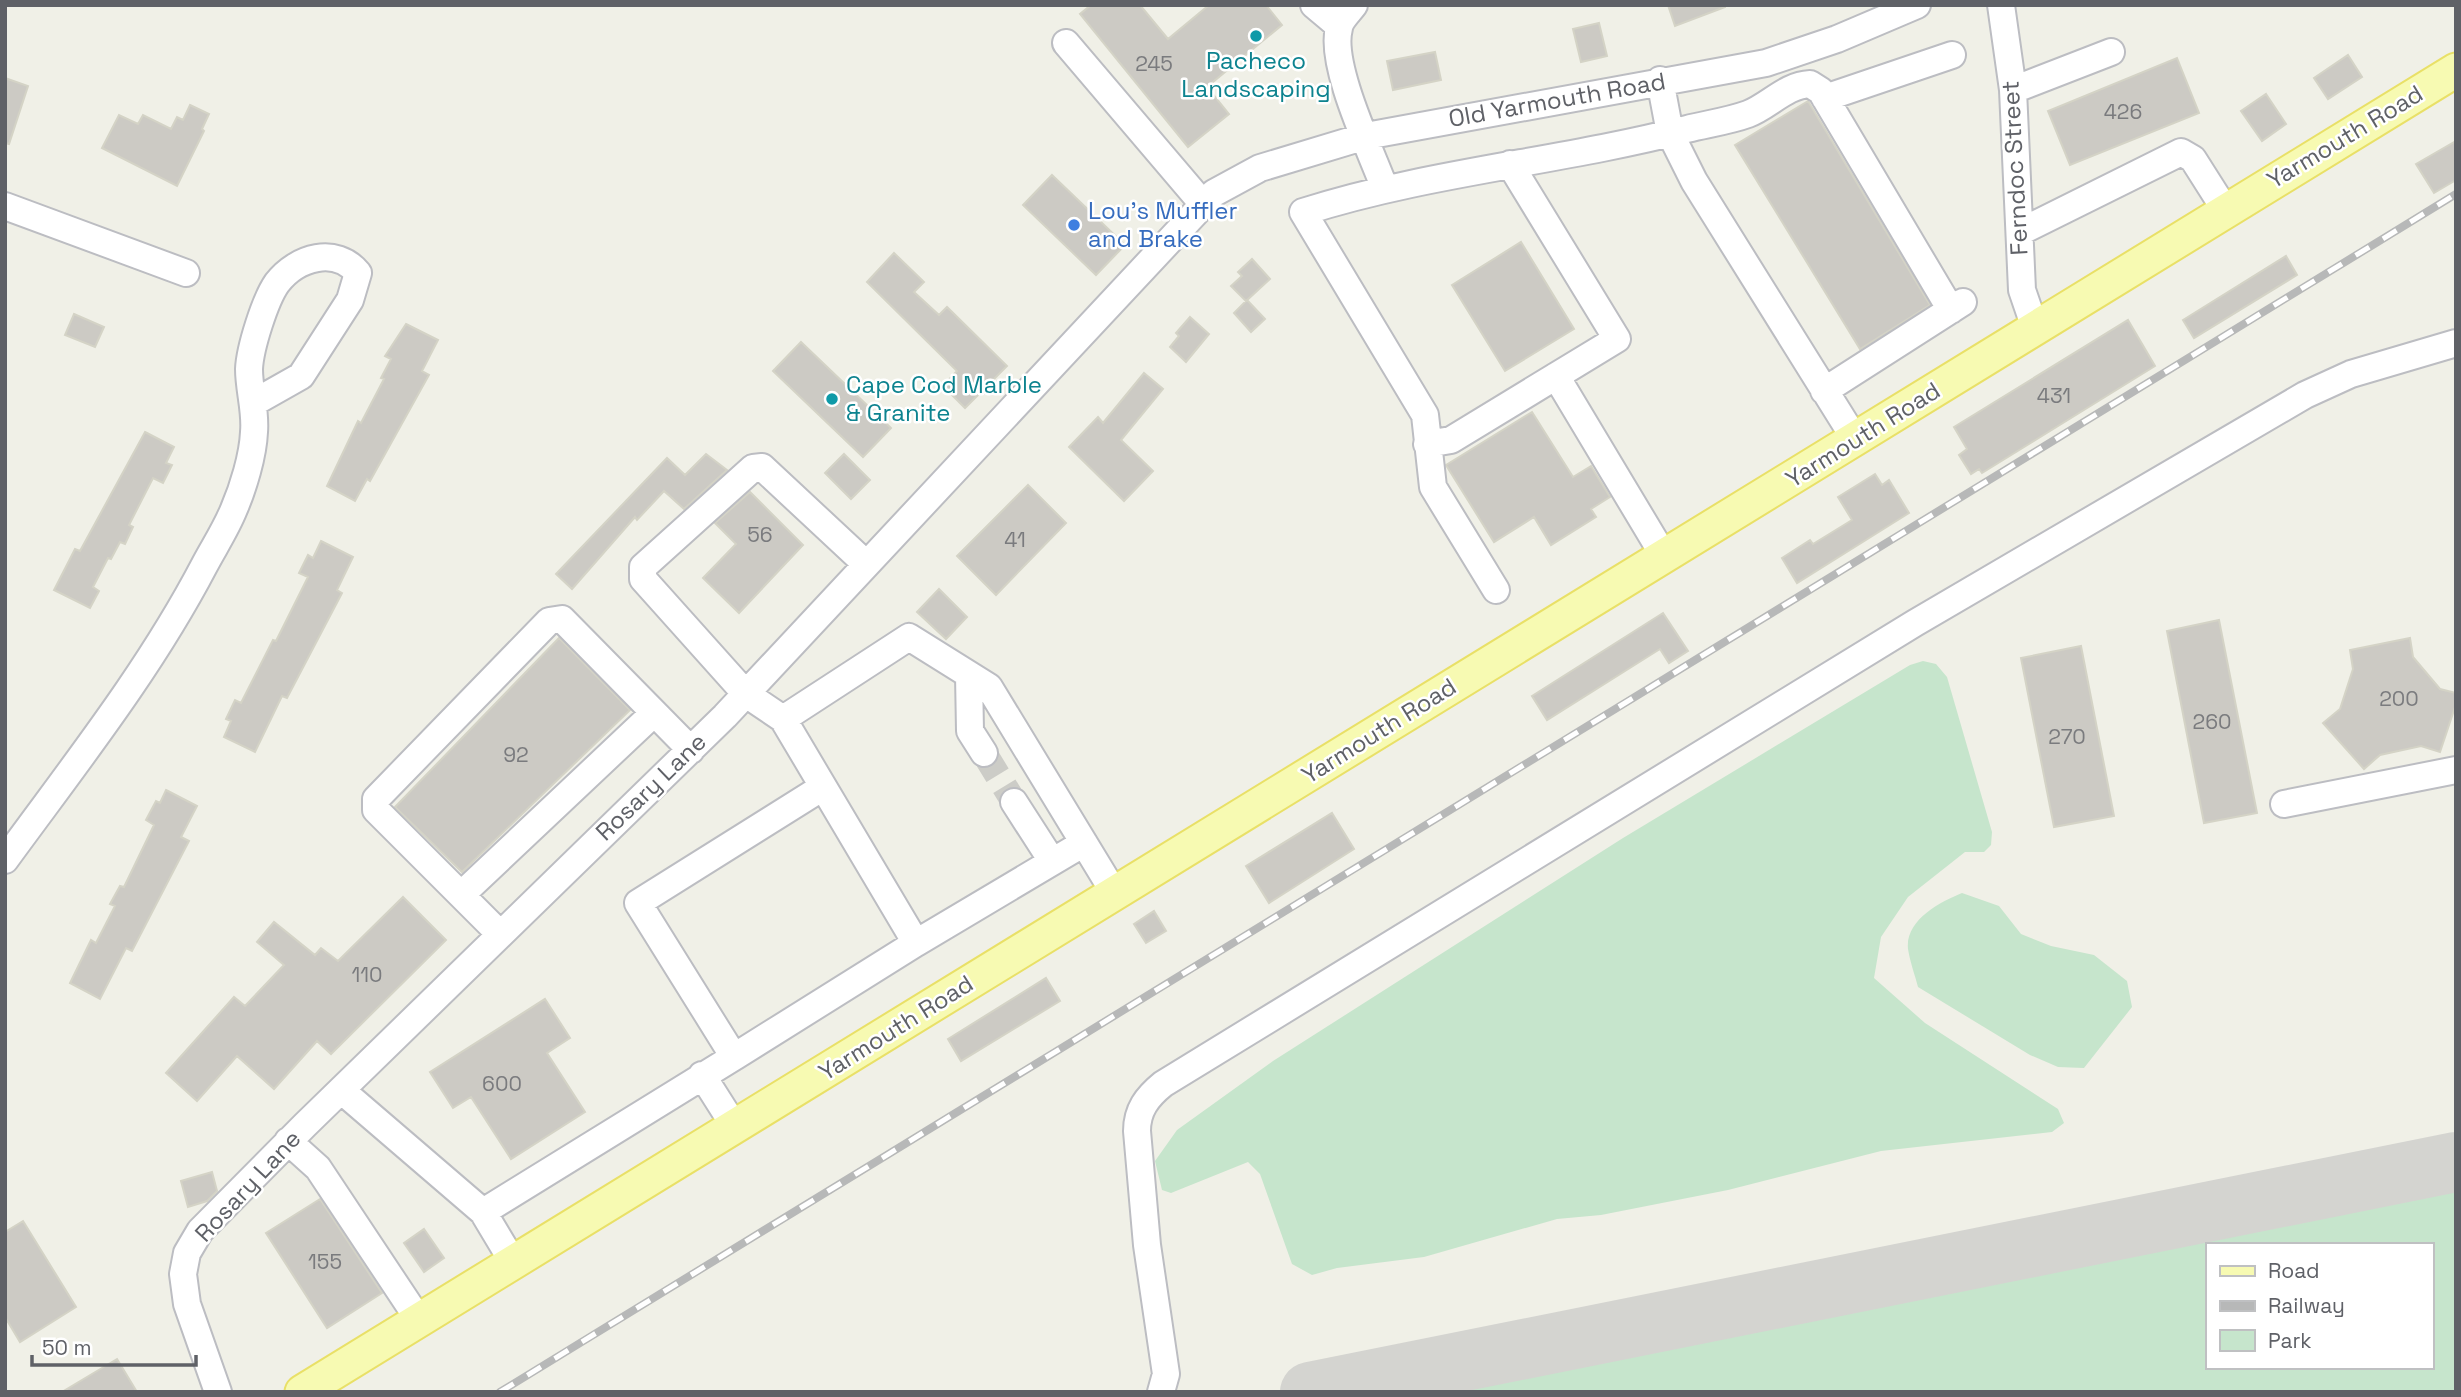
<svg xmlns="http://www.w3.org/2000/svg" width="2461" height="1397" font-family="'Space Grotesk',sans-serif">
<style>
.green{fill:#c6e5cc;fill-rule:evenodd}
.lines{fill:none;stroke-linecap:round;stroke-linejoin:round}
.taxiway{stroke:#d4d4d0;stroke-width:60}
.building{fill:#cccac4;stroke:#d4d3c6;stroke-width:2}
.minor-tunnel{stroke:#ccccc7;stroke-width:26;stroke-dasharray:26 13;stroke-linecap:butt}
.minor-casing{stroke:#bcbdc2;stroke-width:30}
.major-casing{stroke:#e9e067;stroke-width:37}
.minor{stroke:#fff;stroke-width:26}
.major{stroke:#f7fab2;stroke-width:33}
.rail-casing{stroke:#b7b8b8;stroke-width:8}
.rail{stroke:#fff;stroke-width:5;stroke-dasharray:16;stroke-linecap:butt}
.culture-dot{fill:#0f9aa8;stroke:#fff;stroke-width:2.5}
.shop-dot{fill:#3f7fe0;stroke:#fff;stroke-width:2.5}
.labels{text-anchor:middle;stroke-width:5;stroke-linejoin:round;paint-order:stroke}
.number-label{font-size:21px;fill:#7a7b7e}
.culture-label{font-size:24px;fill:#0d838f;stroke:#fff}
.street-label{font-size:24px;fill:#5f6167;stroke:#fff}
.shop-label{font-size:24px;fill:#366cbe;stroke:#fff;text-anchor:start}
</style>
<rect width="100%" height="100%" fill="#f0f0e7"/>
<!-- green -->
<path class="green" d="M1923,661L1936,664L1947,677L1992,832L1991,845L1984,852H1965L1908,897L1881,937L1874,978L1925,1023L2058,1109L2064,1123L2052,1132L1881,1151L1728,1190L1601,1215L1557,1219L1424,1257L1337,1268L1312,1275L1292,1264L1260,1174L1248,1162L1171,1193L1162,1190L1155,1161L1177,1130L1273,1061L1623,838L1910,665Z
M1962,893L1999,906L2021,934L2051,946L2094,955L2127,981L2132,1007L2084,1068L2058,1067L2030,1055L1918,987C1915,975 1910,962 1908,949C1905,920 1940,902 1962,893Z
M2456,1183V1392H1399ZM2207,1245H2431V1367H2207Z"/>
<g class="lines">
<!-- taxiway -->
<path class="taxiway" d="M1310,1392L2456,1162"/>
</g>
<!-- building -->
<path class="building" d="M1091,5H1140L1168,39L1209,5H1266L1282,25L1207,87L1229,114L1188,147L1080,14Z
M1668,5H1725V7L1675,26Z
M1599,23L1607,56L1581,62L1573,29Z
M1435,52L1441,80L1393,90L1387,61Z
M2348,55L2362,77L2328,99L2314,78Z
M2177,58L2199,113L2070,165L2048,111Z
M5,78L28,86L9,144L5,143Z
M2266,94L2286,124L2262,141L2241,111Z
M1808,101L1930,305L1860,349L1735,145Z
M190,105L209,114L202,129L204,131L177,186L102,148L119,115L138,124L143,115L171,129L177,117L183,120Z
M2456,141V180L2434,193L2416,164Z
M1052,175L1125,245L1096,275L1023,205Z
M1521,242L1574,329L1505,371L1452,285Z
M894,253L924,282L914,292L939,315L947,307L1007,366L965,408L943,386L957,371L867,282Z
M2286,256L2297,275L2194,338L2183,320Z
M1252,259L1270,279L1246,301L1231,286L1242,276L1238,272Z
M1247,300L1265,319L1251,332L1234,313Z
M74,314L104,327L95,347L65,335Z
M1190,317L1209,334L1186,362L1170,347L1179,336L1176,333Z
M2128,320L2155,366L1982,473L1979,469L1971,474L1959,455L1967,449L1954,427Z
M406,324L438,340L422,371L429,375L370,481L367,479L355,501L327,486L358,421L361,423L384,379L381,378L391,359L385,356Z
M801,342L891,428L863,457L773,371Z
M1144,373L1163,389L1121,440L1153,471L1124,501L1069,447L1098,417L1103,423Z
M1532,412L1573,477L1591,466L1610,497L1591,509L1596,517L1551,545L1534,517L1494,542L1446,465Z
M145,432L174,447L166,463L172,465L163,483L153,478L129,525L133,527L125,544L120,542L111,559L108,558L93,587L99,591L90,608L54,590L75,549L80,551Z
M706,454L727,470L684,509L664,491L637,520L635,517L572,589L556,574L667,458L685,475Z
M844,454L870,480L851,499L825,473Z
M1875,474L1882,485L1889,480L1909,513L1797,583L1782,558L1810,540L1813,544L1852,520L1838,497Z
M1028,485L1066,523L996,595L957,556Z
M750,492L803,545L739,613L703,578L736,544L715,523Z
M321,541L353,557L337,590L342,593L287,698L282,696L255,752L224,737L231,721L226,719L235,700L241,703L273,640L276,641L308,577L299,573L308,555L313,558Z
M939,589L967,617L946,639L917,612Z
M1663,613L1688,651L1669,663L1660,649L1547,720L1532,696Z
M2219,620L2257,813L2204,823L2167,631Z
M559,638L630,710L462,872L395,807Z
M2410,638L2413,657L2440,689L2456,693V704L2440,752L2421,746L2380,755L2364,769L2323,723L2340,709L2353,669L2350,650Z
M2081,646L2114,816L2054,827L2021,658Z
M166,790L197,806L181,837L189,841L132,951L126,948L100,999L70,983L91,940L96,943L115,906L110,904L120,886L124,887L154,825L146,820L156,801L160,803Z
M1332,813L1354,849L1269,903L1246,866Z
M403,897L446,940L331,1054L317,1041L274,1089L237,1056L197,1101L166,1073L234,997L245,1006L284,965L257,942L274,922L315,955L321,948L338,961Z
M1154,911L1166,931L1146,943L1134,924Z
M1046,978L1060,1001L961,1061L948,1039Z
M545,999L570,1038L547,1053L585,1112L511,1159L471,1097L453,1108L430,1072Z
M212,1172L217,1191L207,1201L188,1207L181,1181Z
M320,1199L382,1293L327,1328L266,1233Z
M23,1221L76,1307L20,1342L5,1317V1232Z
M424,1229L444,1258L424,1272L404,1243Z
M117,1359L137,1392H62Z"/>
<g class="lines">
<!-- minor-tunnel -->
<path class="minor-tunnel" d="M984,753L1014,802"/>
<defs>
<path id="minor" d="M1314,5L1339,26
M1354,5C1349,12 1340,20 1339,28C1329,65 1371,151 1385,189
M2001,5L2013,90L2022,290L2035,328
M1066,43L1203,204
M1660,80L1670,133L1694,181L1855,439
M2013,90L2111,52
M1825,98L1952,55
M5,206L186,273
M2020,232L2181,152L2193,159L2226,211
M1556,376L1664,556
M1824,391L1963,302
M1427,444L1451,440L1617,339L1510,164
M1496,590L1433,487L1425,415L1303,212C1428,172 1559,162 1687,129C1707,124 1729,121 1748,114C1769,106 1786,85 1810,84L1821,91L1951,310
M969,675L970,731L984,753
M783,719L746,694L643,579V567L753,468L762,467L865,563
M823,787L638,903L734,1057L916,943
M1014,802L1052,861
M2284,804L2456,770
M1084,843L916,943L783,719L909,637L989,687L1115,894
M5,860C75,764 149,671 204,566C214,547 226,529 234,509C243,488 253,456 254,432C256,411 249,390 249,369C250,348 265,300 277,283C297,257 336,246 358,273L350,300L301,376L255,402
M461,895L654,713
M500,934L376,810V799L549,621L562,619L691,750
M702,1075L735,1127
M341,1090L483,1212L513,1262
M288,1141L318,1168L419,1320
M483,1212L734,1057
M218,1392L187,1304L183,1274L187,1253L200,1231L305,1125L725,716L1214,193L1260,168L1366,136L1766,63L1837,39L1917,5
M1161,1392L1166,1374L1147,1245L1137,1131C1137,1110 1147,1097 1163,1084L1915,623L2305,395L2351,374L2456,343"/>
<path id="major" d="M302,1392L2456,70"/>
</defs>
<!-- minor casing -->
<use href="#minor" class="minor-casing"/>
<!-- major casing -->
<use href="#major" class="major-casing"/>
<!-- minor -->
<use href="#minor" class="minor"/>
<!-- major -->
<use href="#major" class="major"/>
<defs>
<path id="rail" d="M500,1392L2456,194"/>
</defs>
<!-- rail casing -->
<use href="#rail" class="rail-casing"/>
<!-- rail -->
<use href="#rail" class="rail"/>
</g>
<!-- markers -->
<g class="culture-dot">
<circle cx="1256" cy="36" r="7"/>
<circle cx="832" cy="399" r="7"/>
</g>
<circle class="shop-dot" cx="1074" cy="225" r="7"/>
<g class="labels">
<!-- number labels -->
<g class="number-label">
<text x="1154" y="71">245</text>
<text x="2123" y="119">426</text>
<text x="2054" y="403">431</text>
<text x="760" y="542">56</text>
<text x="1015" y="547">41</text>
<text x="2399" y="706">200</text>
<text x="2212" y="729">260</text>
<text x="2067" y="744">270</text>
<text x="516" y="762">92</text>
<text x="367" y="982">110</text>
<text x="502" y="1091">600</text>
<text x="325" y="1269">155</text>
</g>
<!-- culture labels -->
<g class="culture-label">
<text x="1256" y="69">Pacheco<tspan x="1256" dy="28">Landscaping</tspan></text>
<text x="846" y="393" text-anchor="start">Cape Cod Marble<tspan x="846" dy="28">&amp; Granite</tspan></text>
</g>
<!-- street labels -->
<g class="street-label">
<text transform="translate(1557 100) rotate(-10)" y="8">Old Yarmouth Road</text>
<text transform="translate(2345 137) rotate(-31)" y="8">Yarmouth Road</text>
<text transform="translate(2015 168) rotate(-93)" y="8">Ferndoc Street</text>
<text transform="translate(1863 435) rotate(-32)" y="8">Yarmouth Road</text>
<text transform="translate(1379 731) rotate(-32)" y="8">Yarmouth Road</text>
<text transform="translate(651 787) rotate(-44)" y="8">Rosary Lane</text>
<text transform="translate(896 1028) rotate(-32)" y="8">Yarmouth Road</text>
<text transform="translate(248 1186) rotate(-47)" y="8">Rosary Lane</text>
</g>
<!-- shop labels -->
<g class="shop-label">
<text x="1088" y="219">Lou's Muffler<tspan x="1088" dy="28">and Brake</tspan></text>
</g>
</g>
<!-- border -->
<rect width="2461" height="1397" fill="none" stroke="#5f6167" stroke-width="14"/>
<!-- legend -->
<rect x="2206" y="1243" width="228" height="126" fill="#ffffff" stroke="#bfc0c2" stroke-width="2"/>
<rect x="2220" y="1266" width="35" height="10" fill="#f7fab2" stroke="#bfc0c2" stroke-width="2"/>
<text x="2268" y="1278" font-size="21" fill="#5f6167">Road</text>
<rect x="2220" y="1301" width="35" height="10" fill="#b7b8b8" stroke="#bfc0c2" stroke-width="2"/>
<text x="2268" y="1313" font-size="21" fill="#5f6167">Railway</text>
<rect x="2220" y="1330" width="35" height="21" fill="#c6e5cc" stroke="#bfc0c2" stroke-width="2"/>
<text x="2268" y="1348" font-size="21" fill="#5f6167">Park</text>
<!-- scale -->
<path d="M32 1355v10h164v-10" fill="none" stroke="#5f6167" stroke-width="3.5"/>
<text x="42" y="1355" font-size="21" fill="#5f6167" stroke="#ffffff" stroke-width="5" paint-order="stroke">50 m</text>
</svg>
